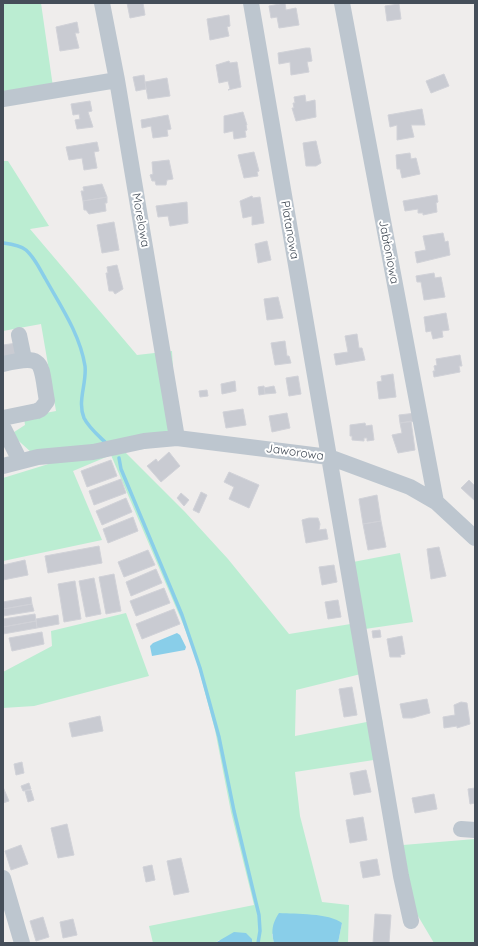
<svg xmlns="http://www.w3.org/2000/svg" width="478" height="946" font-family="Quicksand,sans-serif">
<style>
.green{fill:#bbedd2}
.water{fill:#89cee9}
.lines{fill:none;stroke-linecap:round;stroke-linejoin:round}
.stream{stroke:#89cee9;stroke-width:3.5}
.building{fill:#c9cbd2;stroke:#d1d2d8}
.minor{stroke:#bdc6cf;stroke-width:16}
.labels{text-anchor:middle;stroke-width:4;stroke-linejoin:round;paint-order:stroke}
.street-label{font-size:12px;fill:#454e59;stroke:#fff}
</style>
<rect width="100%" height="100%" fill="#efedec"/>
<!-- green -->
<path class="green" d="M3,3H41L53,87L3,95Z
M3,161H8L49,226L30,229L137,355L172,351L175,408L172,444L125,452L185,512L228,559L289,634L363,622L353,562L400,553L413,622L365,629L373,671L296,690L295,736L382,719L387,758L295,772L300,816L322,902L349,905L348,943H338L342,923L272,934L274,943H252V939L219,940L215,943H153L149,926L254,905L231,812L215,730L196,658L183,624L111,455L73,471L102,540L3,561V478L68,458L32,453L11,434L25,425L24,417L56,411L41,324L3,331Z
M126,613L149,676L34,706L3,708V672L52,646L51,631Z
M475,839V943H434L415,911L403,845Z"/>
<!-- water -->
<path class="water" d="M177,633L180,635L186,647L185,650L152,656L150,646L153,643Z
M279,913C296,914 329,913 342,923L338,943H274C271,931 272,924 279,913Z
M234,932L246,933L252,939V943H215Z"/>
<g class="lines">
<!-- stream -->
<path class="stream" d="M3,243C11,244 20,245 26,250C35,258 39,268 45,278C60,305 80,334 85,366C87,383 77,401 84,418C89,428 99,436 106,443
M119,458L121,469L182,615L200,668L219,737L234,811L259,915L260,931L258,943"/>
</g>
<!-- building -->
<path class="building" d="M127,3H143L145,15L130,18Z
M285,3L286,10L296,8L299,25L279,28L277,17L271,18L269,6Z
M399,4L401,19L387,21L385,6Z
M229,15L230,26L227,27L229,36L210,40L207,19Z
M77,22L79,33H75L79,48L60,51L56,27Z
M306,48H310L312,61L307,62L309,72L291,75L290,62L279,64L278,53Z
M229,61L230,63L237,62L241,87L228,90L230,89L228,81L219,83L216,65Z
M444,74L449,86L431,93L426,81Z
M144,75L146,89L136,91L133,77Z
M167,78L170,96L148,99L145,82Z
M305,95L306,102L315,100L316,117L296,121L292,108H294L293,103H295L294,97Z
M90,101L92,111L88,112L93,127L77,129L75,120L80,119L79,114L73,115L71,104Z
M422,109L425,125H411L414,137L397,140V125L390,127L388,115Z
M243,112L247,125H246L247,130L245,131L246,137L234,139L233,131L224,133V116Z
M168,115L171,129L167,130L168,136L153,138L151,126L142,128L141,120Z
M316,141L321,163L316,166H306L303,143Z
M97,142L99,151L94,152L97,168L84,170L82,158L69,160L66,147Z
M254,152L259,171L257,172L258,176L244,178L238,155Z
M410,153L411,159L416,158L420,174L402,178L400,169H397L396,155Z
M169,160L173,179L167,180L166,185H156L155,181H152L150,175L153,174L152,162Z
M102,184L107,197L83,201L81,191H84L83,187Z
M437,195L438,202L436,203L437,212L423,215V213H418V209L405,211L403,201Z
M252,196L253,198L260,197L264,223L252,225V216L243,218L240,201Z
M107,197V203H105L106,211L89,214L86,210H84L83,201Z
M187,202L188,223L170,226L168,216L158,217L156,206Z
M114,222L119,250L102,253L97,225Z
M443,233L445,242L448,241L450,255L417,263L415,252L426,250L423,236Z
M267,241L271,260L258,263L255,244Z
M117,265L123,289L115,294L113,291H109L106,273H108L107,267Z
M434,273L435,278L441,277L445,297L424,300L421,282H417L416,276Z
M278,297L283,318L267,320L264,299Z
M446,313L449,330L442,331L443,337L433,339L431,331L426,332L424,317Z
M357,334L359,348H362L365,360L336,365L334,354L348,352L345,336Z
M285,341L287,356H289L291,363L275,365L271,343Z
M17,343L19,355L3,357V345Z
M460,355L462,366H459L460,372L434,377L433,371H435L434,366L437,365L436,359Z
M393,374L396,397L379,399L377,382L382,381L381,376Z
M298,376L301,394L289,396L286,378Z
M235,381L236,391L222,394L221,384Z
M264,386L265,394L259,395L258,387Z
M274,386L276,393L265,394L264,388Z
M207,390L208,396L200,397L199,391Z
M243,409L246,425L226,428L223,412Z
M287,413L290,428L272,432L269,416Z
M416,413L417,421L400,423L399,415Z
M411,421L415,450L398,453L392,435L402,433L400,423Z
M365,423L366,426L372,425L374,440L367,441V438H364V441L352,440V436H350V425Z
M169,452L180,466L161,482L147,466L156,459L158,462Z
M111,460L117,476L87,487L81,471Z
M229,472L259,485L249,508L229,499L234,487L224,482Z
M121,479L126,493L94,505L89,491Z
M469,480L475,486V501L461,488Z
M201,492L207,495L199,513L193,510Z
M181,493L189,500L184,506L177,498Z
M377,495L381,521L363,524L359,499Z
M126,498L132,512L102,525L96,511Z
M133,517L138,531L108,543L103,529Z
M309,518H318L320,524L319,530L326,529L328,539L306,543L302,520Z
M381,521L386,547L368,550L363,524Z
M99,546L102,563L48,573L45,556Z
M439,547L446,576L431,579L427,549Z
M148,550L155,565L124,577L118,562Z
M25,560L28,575L3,580V565Z
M334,565L337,582L322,585L319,567Z
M156,569L162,583L131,596L126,582Z
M114,574L121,611L106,614L99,577Z
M94,578L101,614L86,617L79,581Z
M75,581L81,619L64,622L58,584Z
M164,588L170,603L136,616L130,601Z
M31,597L32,604L3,609V602Z
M338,600L341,617L328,619L325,602Z
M32,604L34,611L3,616V609Z
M174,609L180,624L142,639L136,624Z
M35,614L36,621L3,627V619Z
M58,615L59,624L37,628L36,619Z
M36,621L37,628L3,634V627Z
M380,630L381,637L373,638L372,631Z
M42,632L44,644L12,651L9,638Z
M402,636L405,654L400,655L401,657H390L387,639Z
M352,687L357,715L344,717L339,689Z
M427,699L430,713L412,718H403L400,704Z
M461,702L467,703L470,724L457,728V726L444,728L443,717L455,715L454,705Z
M100,716L103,731L72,737L69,723Z
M22,762L24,773L16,775L14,764Z
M366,770L371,792L354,795L350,773Z
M29,783L31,789L23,791L21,786Z
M3,787L9,801L3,803Z
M475,788V803L470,804L468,789Z
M31,790L34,800L28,802L25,791Z
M434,794L437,809L415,813L412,798Z
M363,817L367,840L350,843L346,820Z
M67,824L74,855L58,858L51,828Z
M21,845L28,864L11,870L5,851Z
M181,858L189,892L174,895L167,861Z
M377,859L380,875L363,878L360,862Z
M152,865L155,880L146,882L143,867Z
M375,914L391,915L389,943H373Z
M43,917L49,937L36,941L30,921Z
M73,919L77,935L63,938L60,922Z"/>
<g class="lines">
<!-- minor -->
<path class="minor" d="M102,3L117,80L177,438
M251,3C302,294 353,585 401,876L411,921
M342,3L436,502
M3,99L117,80
M19,335L24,359
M3,364C46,354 40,362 47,401L41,409L37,411L3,418
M3,427L20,461
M3,466L38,457L93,452L144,441L177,438L329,457L410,487L436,502L475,538
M461,829L475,830
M3,878L22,943"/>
</g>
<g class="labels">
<!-- street labels -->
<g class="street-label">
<text transform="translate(141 220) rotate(80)" y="4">Morelowa</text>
<text transform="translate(290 230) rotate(80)" y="4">Platanowa</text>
<text transform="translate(389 252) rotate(79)" y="4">Jabłoniowa</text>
<text transform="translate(295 452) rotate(8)" y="4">Jaworowa</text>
</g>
</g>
<!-- border -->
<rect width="478" height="946" fill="none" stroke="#454e59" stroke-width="8"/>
</svg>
